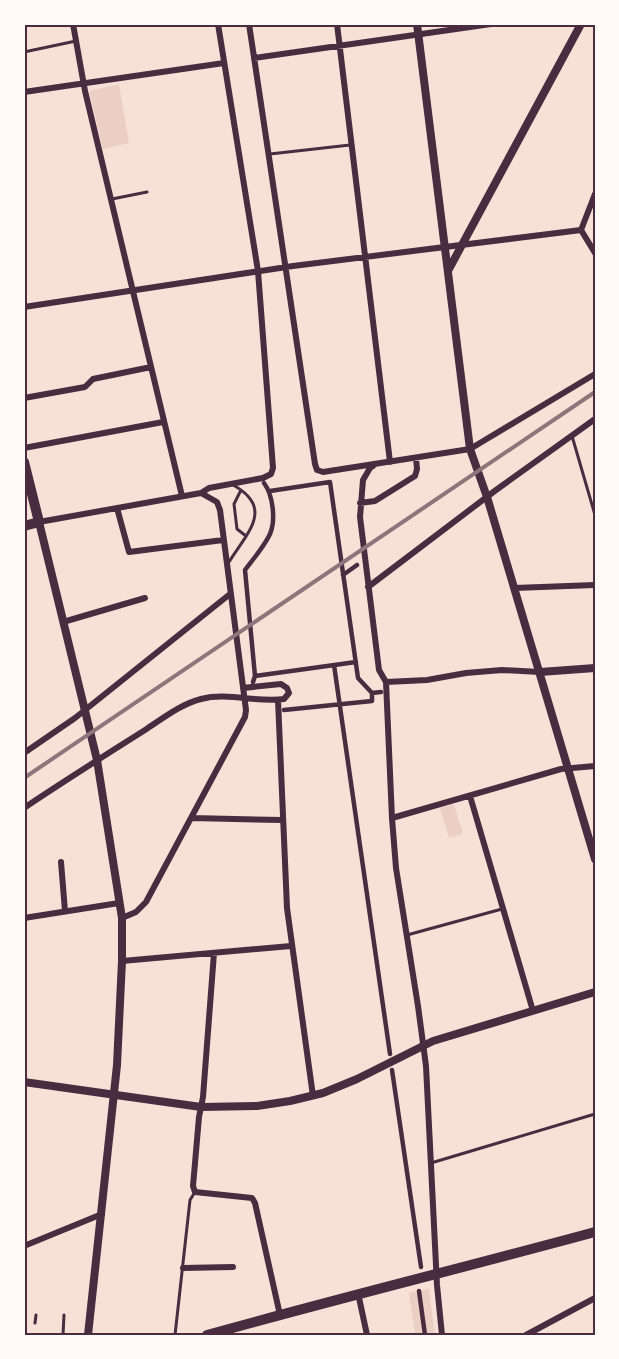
<svg xmlns="http://www.w3.org/2000/svg" width="619" height="1359" font-family="Arial,sans-serif">
<style>
.green{fill:#ebcfc5}
.lines{fill:none;stroke-linecap:round;stroke-linejoin:round}
.service{stroke:#4a2c40;stroke-width:3}
.pedestrian{stroke:#4a2c40;stroke-width:4.5}
.minor{stroke:#4a2c40;stroke-width:6}
.tertiary{stroke:#4a2c40;stroke-width:8}
.primary{stroke:#4a2c40;stroke-width:10}
.trunk{stroke:#4a2c40;stroke-width:10}
.rail{stroke:#8f747c;stroke-width:4}
.neatline{fill:none;stroke:#4a2c40;stroke-width:2}
</style>
<rect width="100%" height="100%" fill="#f7e1d7"/>
<!-- green -->
<path class="green" d="M119,84L129,143L103,149L89,91Z
M454,804L463,834L449,838L440,808Z
M429,1289L435,1335H415L409,1293Z"/>
<g class="lines">
<!-- service -->
<path class="service" d="M24,52L76,41
M270,154L350,145
M112,199L147,192
M572,436L595,515
M241,490L234,504L237,529L246,536
M229,562C247,533 275,508 233,485
M407,935L502,909
M431,1163L595,1114
M35,1323L36,1315
M63,1335L64,1315
M175,1335L190,1200L195,1192"/>
<!-- pedestrian -->
<path class="pedestrian" d="M270,491L330,482L358,678L372,693L381,692
M343,575L357,565
M334,665L390,1054
M255,676L356,662
M253,682L255,676L245,570C253,559 264,547 270,534C276,520 273,495 264,483
M284,710L372,701V693
M392,1070L421,1267
M419,1291L425,1335"/>
<!-- minor -->
<path class="minor" d="M73,24L85,91L182,496
M249,24L315,464L317,470L323,472L470,449L595,374
M337,24L390,462
M254,58L491,24
M24,92L224,63
M581,230L595,194
M581,230L595,253
M24,307L293,266L581,230
M24,398L85,387L93,379L151,367
M24,448L163,422
M374,465L370,468L363,480L360,517L379,670L386,682
M360,503L375,501L415,476L417,469L416,458
M117,508L129,552L223,540
M39,522L201,493L209,488L263,478L271,474L273,468L258,271L218,24
M368,587L496,490L595,419
M514,588L595,585
M63,622L145,598
M386,682L392,818L396,868L418,1006L426,1066L437,1285L442,1335
M386,682L427,680L466,673L502,670L540,672
M278,700L287,908L313,1096
M24,753L75,718L230,594
M470,796L533,1011
M24,808C64,781 104,756 145,730C162,719 181,704 201,699C228,692 257,703 284,699L289,693L287,688L281,684L243,688
M192,818L282,820
M392,818L561,769L595,766
M61,862L65,911
M24,918L119,903
M122,918L136,912L146,902L245,717L246,710L220,510L217,502L201,493
M214,953L203,1097L199,1117L193,1186L195,1192L252,1198L255,1203L280,1315
M122,961L291,946
M24,1246L102,1214
M183,1268L233,1267
M358,1293L367,1335
M526,1335L595,1298"/>
<!-- tertiary -->
<path class="tertiary" d="M417,24L470,449L487,497L595,859
M449,269L581,24
M39,522L97,760L122,918V961L117,1065L88,1335
M540,672L595,668
M24,1082L201,1107L257,1106L290,1101L323,1093L357,1079L433,1041L595,992"/>
<!-- primary -->
<path class="primary" d="M24,462L39,522L24,526"/>
<!-- trunk -->
<path class="trunk" d="M207,1335C336,1299 466,1267 595,1232"/>
<!-- rail -->
<path class="rail" d="M24,778L595,392"/>
</g>
<!-- border -->
<rect width="619" height="1359" fill="none" stroke="#fffaf5" stroke-width="51"/>
<rect x="26" y="26" width="568" height="1308" class="neatline"/>
</svg>
